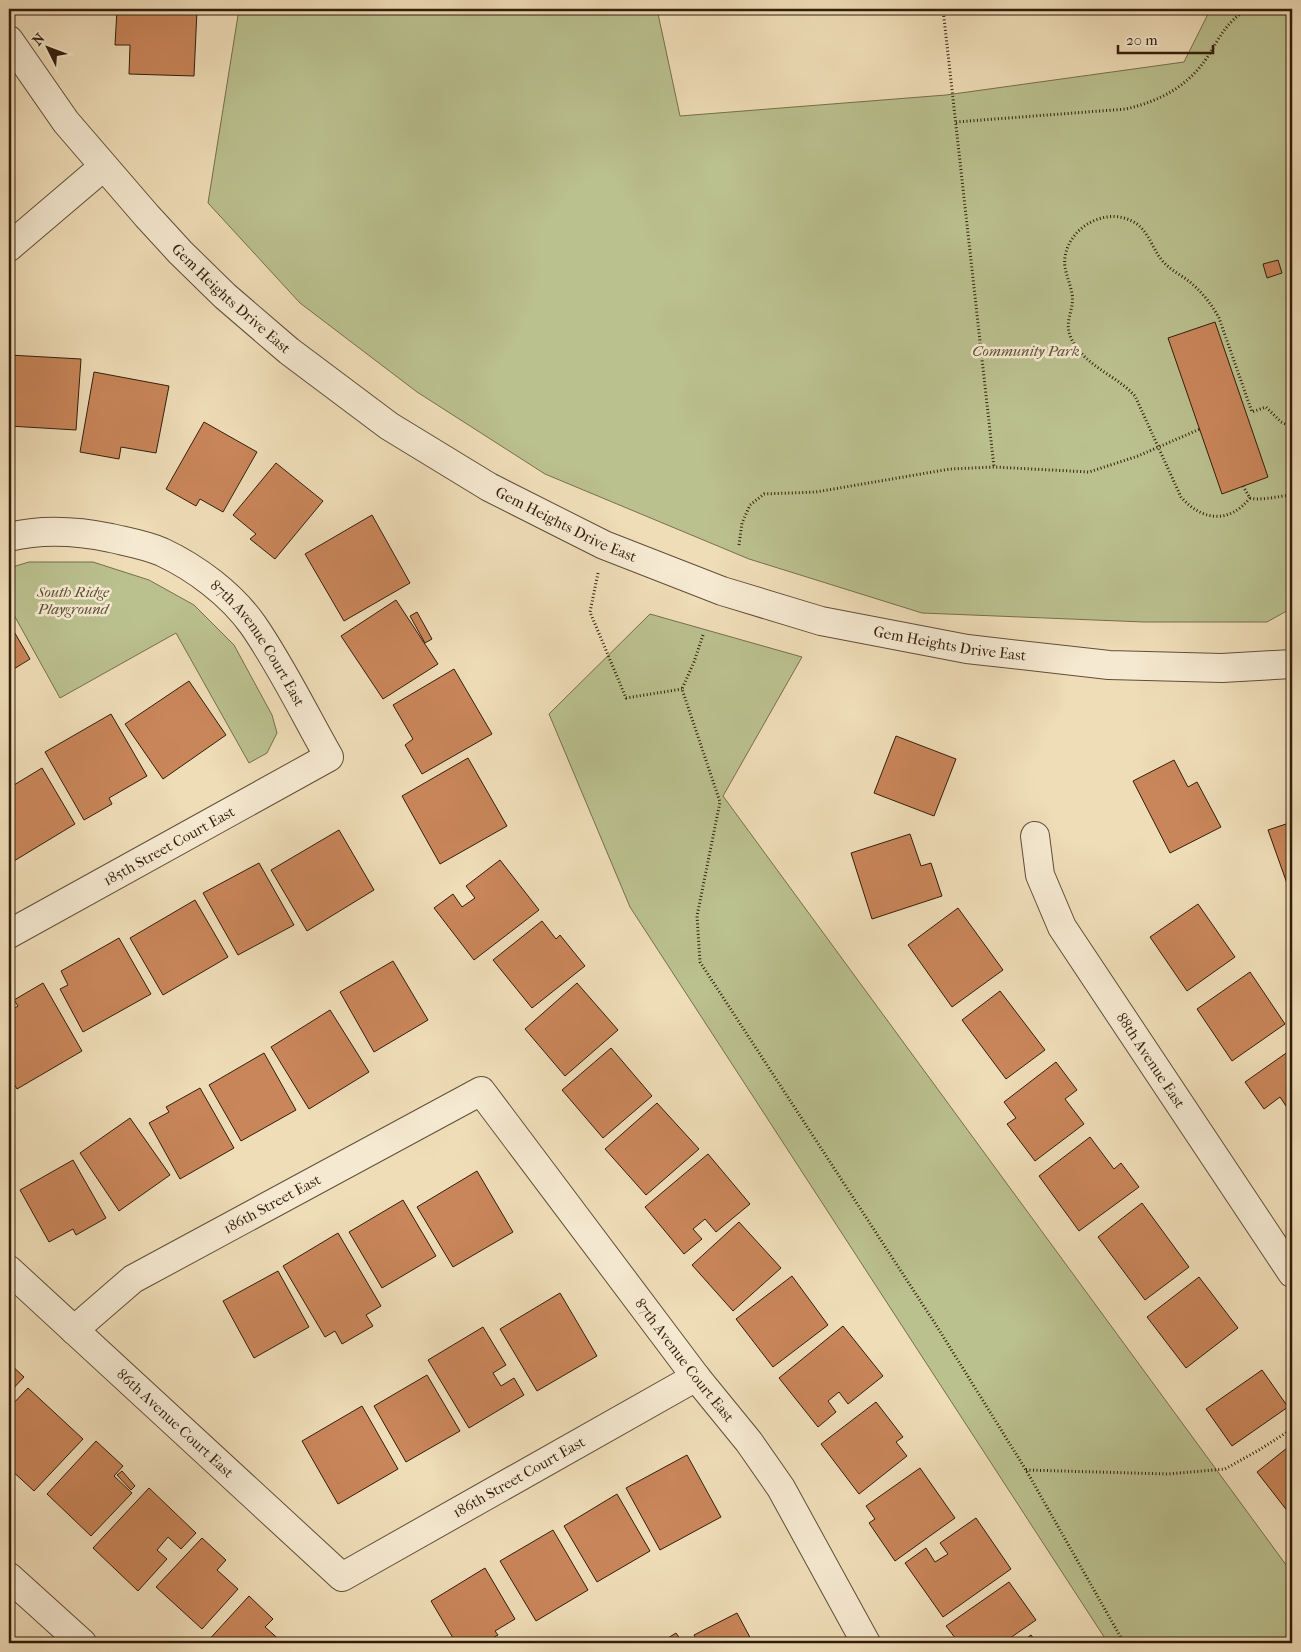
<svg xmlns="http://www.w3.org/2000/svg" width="1301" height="1652" font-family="'IM FELL French Canon',serif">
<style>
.green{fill:#bac08e;stroke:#766f4c}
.building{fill:#c9865a;stroke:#321e0b}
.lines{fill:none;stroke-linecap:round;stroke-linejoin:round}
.minor-casing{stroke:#614e36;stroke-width:30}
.tertiary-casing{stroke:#614e36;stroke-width:30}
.path{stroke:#321e0b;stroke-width:3;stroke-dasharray:1 2.5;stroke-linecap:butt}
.minor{stroke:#f5e9d1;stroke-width:28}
.tertiary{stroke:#f5e9d1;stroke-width:28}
.labels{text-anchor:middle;stroke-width:5;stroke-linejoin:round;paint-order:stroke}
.street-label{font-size:15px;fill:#321e0b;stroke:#f5e9d1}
.park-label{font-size:15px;font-style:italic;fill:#5b4f32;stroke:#f5e9d1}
</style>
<rect width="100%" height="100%" fill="#efddb8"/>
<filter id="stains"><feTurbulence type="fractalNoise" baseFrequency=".004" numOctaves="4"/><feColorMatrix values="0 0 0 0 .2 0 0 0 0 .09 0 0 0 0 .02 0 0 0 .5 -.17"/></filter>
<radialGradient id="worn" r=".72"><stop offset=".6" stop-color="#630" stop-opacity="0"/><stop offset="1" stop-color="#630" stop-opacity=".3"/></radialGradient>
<!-- green -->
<path class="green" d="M239,9H657L680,116L946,95L1184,62L1209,12V9H1292V608L1267,622H1144L922,613L749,559L545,474L417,392L300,303L208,203Z
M29,562H93L149,580L194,605L234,645L272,715L277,733L267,753L249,763L176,633L60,698L9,606V568Z
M650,614L802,657L723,796L1292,1573V1643H1108L630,907L549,714Z"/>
<!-- building -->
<path class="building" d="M117,9L197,10L194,76L129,74L130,45H115Z
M1278,260L1282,273L1267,278L1263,264Z
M1215,322L1268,477L1222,494L1168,338Z
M9,355L81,359L76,430L9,426Z
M94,372L169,386L156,453L121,447L119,459L80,452Z
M204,422L257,452L223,512L200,499L196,506L166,489Z
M276,463L323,501L275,559L250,539L256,534L233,515Z
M372,515L410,583L344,621L305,554Z
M396,600L438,664L383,699L341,636Z
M417,612L432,639L425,643L410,616Z
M9,623L30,659L9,672Z
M454,669L492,734L422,774L405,745L413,739L393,705Z
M189,681L226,735L163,779L125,724Z
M111,714L147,776L109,798L112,804L84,820L45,752Z
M896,736L956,759L934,816L874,793Z
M468,758L507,826L440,864L402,796Z
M1174,760L1188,787L1197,782L1221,827L1170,853L1133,781Z
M42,768L75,824L9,864V788Z
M1292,822V888L1289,889L1268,830Z
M339,830L374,890L307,931L271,870Z
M910,834L921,866L931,863L942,896L872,919L851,853Z
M500,860L539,910L474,960L434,908L453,894L462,907L475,898L466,886Z
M259,863L294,925L238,955L203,893Z
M195,900L228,957L163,995L130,938Z
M1198,904L1235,957L1187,991L1150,937Z
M958,908L1003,970L952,1007L908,945Z
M542,921L556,939L560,935L585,966L532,1008L493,960Z
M119,938L151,994L83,1032L60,989L68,985L61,971Z
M393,961L428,1020L374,1052L340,992Z
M1250,972L1285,1024L1232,1061L1197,1009Z
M43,983L82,1051L17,1089L9,1075V1012L18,1006L14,1000Z
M577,983L618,1030L565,1076L525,1029Z
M1000,991L1045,1050L1006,1079L962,1020Z
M330,1010L369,1072L309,1109L271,1047Z
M611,1048L652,1096L603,1138L562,1090Z
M1292,1049V1115L1280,1097L1264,1109L1245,1082Z
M264,1053L296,1110L241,1141L209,1085Z
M1056,1062L1077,1090L1065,1099L1084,1124L1035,1161L1007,1124L1016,1118L1004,1102Z
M200,1088L234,1148L180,1179L149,1123L169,1112L166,1107Z
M657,1103L699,1149L646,1195L605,1149Z
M130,1118L170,1175L119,1211L80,1153Z
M1090,1137L1114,1169L1121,1163L1139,1187L1079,1231L1039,1176Z
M708,1154L750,1204L716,1232L705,1219L693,1229L702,1239L684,1254L645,1207Z
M73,1160L106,1218L76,1235L73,1229L49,1242L20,1190Z
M477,1171L513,1232L453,1267L417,1207Z
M403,1200L436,1256L382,1288L349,1232Z
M1142,1203L1189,1267L1145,1300L1098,1237Z
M739,1222L781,1268L733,1311L692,1265Z
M338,1233L381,1306L366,1315L373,1326L342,1344L335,1331L325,1337L283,1266Z
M278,1271L309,1327L254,1358L223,1301Z
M792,1276L828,1325L773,1367L736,1319Z
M1199,1277L1238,1328L1186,1368L1147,1317Z
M560,1293L597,1356L537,1391L500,1329Z
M843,1326L883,1376L848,1404L839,1392L828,1401L836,1412L818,1427L779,1378Z
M483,1327L506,1365L493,1373L501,1386L514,1378L524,1395L469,1428L428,1360Z
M9,1363L24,1377L9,1393Z
M1262,1370L1288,1407L1232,1446L1206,1409Z
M427,1375L460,1431L406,1462L374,1406Z
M28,1388L83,1439L34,1491L9,1468V1408Z
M876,1402L903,1437L896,1442L907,1456L859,1494L821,1444Z
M362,1406L398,1469L338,1504L302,1441Z
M96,1441L123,1466L114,1476L132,1493L91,1536L47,1494Z
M1292,1444V1517L1257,1472Z
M687,1455L721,1517L660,1550L626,1488Z
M920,1468L955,1518L895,1561L869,1523L875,1519L866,1506Z
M122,1471L135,1486L131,1490L117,1475Z
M149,1488L196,1533L181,1549L168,1537L157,1550L167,1559L138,1591L93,1548Z
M617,1494L650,1551L597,1582L564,1526Z
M976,1518L1011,1569L943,1617L905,1563L926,1548L935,1562L948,1554L940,1543Z
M553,1530L588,1590L536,1621L500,1561Z
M202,1538L226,1560L217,1570L238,1589L202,1629L156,1587Z
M485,1568L515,1619L495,1631L498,1635L484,1643H456L431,1601Z
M1009,1582L1036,1620L1003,1643H959L946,1626Z
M249,1596L273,1619L265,1627L283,1643H206Z
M737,1613L753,1643H698L694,1635Z
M676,1633L683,1643H660Z
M1031,1635L1037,1643H1020Z"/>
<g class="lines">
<defs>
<g id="minor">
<path d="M9,247L103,167"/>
<path id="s1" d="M9,537C42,529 77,531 111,538C128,542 146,545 162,552C196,568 231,594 253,625C282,667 304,713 329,757L9,934"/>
<path id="s2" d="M1035,836L1040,875L1062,927L1292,1273"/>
<path id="s3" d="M9,1270L342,1577L696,1377"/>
<path id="s4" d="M74,1330L133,1279L481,1091L696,1377L749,1442L781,1488L866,1643"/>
</g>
<g id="tertiary">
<path id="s5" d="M9,40L66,122L147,216L180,252L225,296L289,351L389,426L489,487L604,545L722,591L821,621L967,649L1109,665L1222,668L1292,664"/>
<path d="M9,1577L82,1643"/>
</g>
</defs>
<!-- minor casing -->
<use href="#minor" class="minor-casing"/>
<!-- tertiary casing -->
<use href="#tertiary" class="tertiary-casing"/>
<!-- path -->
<path class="path" d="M943,9L994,467
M956,122L1126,109C1160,101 1189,86 1208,56C1221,35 1226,23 1247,9
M1243,486L1250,498C1261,501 1279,496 1292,495
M1250,498C1229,524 1202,521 1181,497L1135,396C1115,374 1085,367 1071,338C1063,321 1075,310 1072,294C1070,281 1063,270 1065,257C1069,228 1104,207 1132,221C1148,229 1151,246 1161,259C1169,270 1182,275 1191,283C1203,293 1212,305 1219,318L1252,412L1266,407L1281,422L1292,427
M739,545L742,523L750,505L764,494L816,492L950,469L994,467L1089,472L1138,456L1200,429
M598,573L590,612L626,698L682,689
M703,635L694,662L682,689L720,802L697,916L700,962L936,1325L1026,1470L1124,1643
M1026,1470L1168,1474L1225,1469L1259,1450L1292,1429"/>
<!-- minor -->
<use href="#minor" class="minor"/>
<!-- tertiary -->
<use href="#tertiary" class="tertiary"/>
</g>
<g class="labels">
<!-- street labels -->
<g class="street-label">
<text dy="5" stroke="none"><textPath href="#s5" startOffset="342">Gem Heights Drive East</textPath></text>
<text dy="5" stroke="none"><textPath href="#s5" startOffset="748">Gem Heights Drive East</textPath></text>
<text dy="5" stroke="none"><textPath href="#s5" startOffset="1152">Gem Heights Drive East</textPath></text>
<text dy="5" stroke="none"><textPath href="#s1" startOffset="291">87th Avenue Court East</textPath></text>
<text transform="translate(169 846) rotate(-29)" y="5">185th Street Court East</text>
<text dy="5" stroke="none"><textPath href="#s2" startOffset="256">88th Avenue East</textPath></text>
<text dy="5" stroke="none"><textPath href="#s4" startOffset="236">186th Street East</textPath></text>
<text dy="5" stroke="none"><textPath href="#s4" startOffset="811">87th Avenue Court East</textPath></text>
<text dy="5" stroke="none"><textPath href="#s3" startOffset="226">86th Avenue Court East</textPath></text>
<text dy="5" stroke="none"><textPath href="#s3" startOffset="656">186th Street Court East</textPath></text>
</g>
<!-- park labels -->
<g class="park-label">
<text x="1026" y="356">Community Park</text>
<text x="73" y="597">South Ridge<tspan x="73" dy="17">Playground</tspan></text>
</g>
</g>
<!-- margin -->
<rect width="1301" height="1652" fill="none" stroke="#efddb8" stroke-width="30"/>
<rect x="10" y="10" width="1281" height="1632" fill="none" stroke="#321e0b" stroke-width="2.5"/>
<rect x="15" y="15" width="1271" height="1622" fill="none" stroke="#321e0b"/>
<!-- north arrow -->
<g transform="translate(48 48) rotate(312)" stroke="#f5e9d1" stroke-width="4" paint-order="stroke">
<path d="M0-4L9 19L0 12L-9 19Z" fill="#321e0b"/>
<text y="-8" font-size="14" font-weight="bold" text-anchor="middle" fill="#321e0b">N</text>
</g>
<!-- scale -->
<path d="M1118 45v8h95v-8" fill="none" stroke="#321e0b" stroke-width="2.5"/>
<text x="1126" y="45" font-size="15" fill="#321e0b" stroke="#f5e9d1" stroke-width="4" paint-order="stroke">20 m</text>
<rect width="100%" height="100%" filter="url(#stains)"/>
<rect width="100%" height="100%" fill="url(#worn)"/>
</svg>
